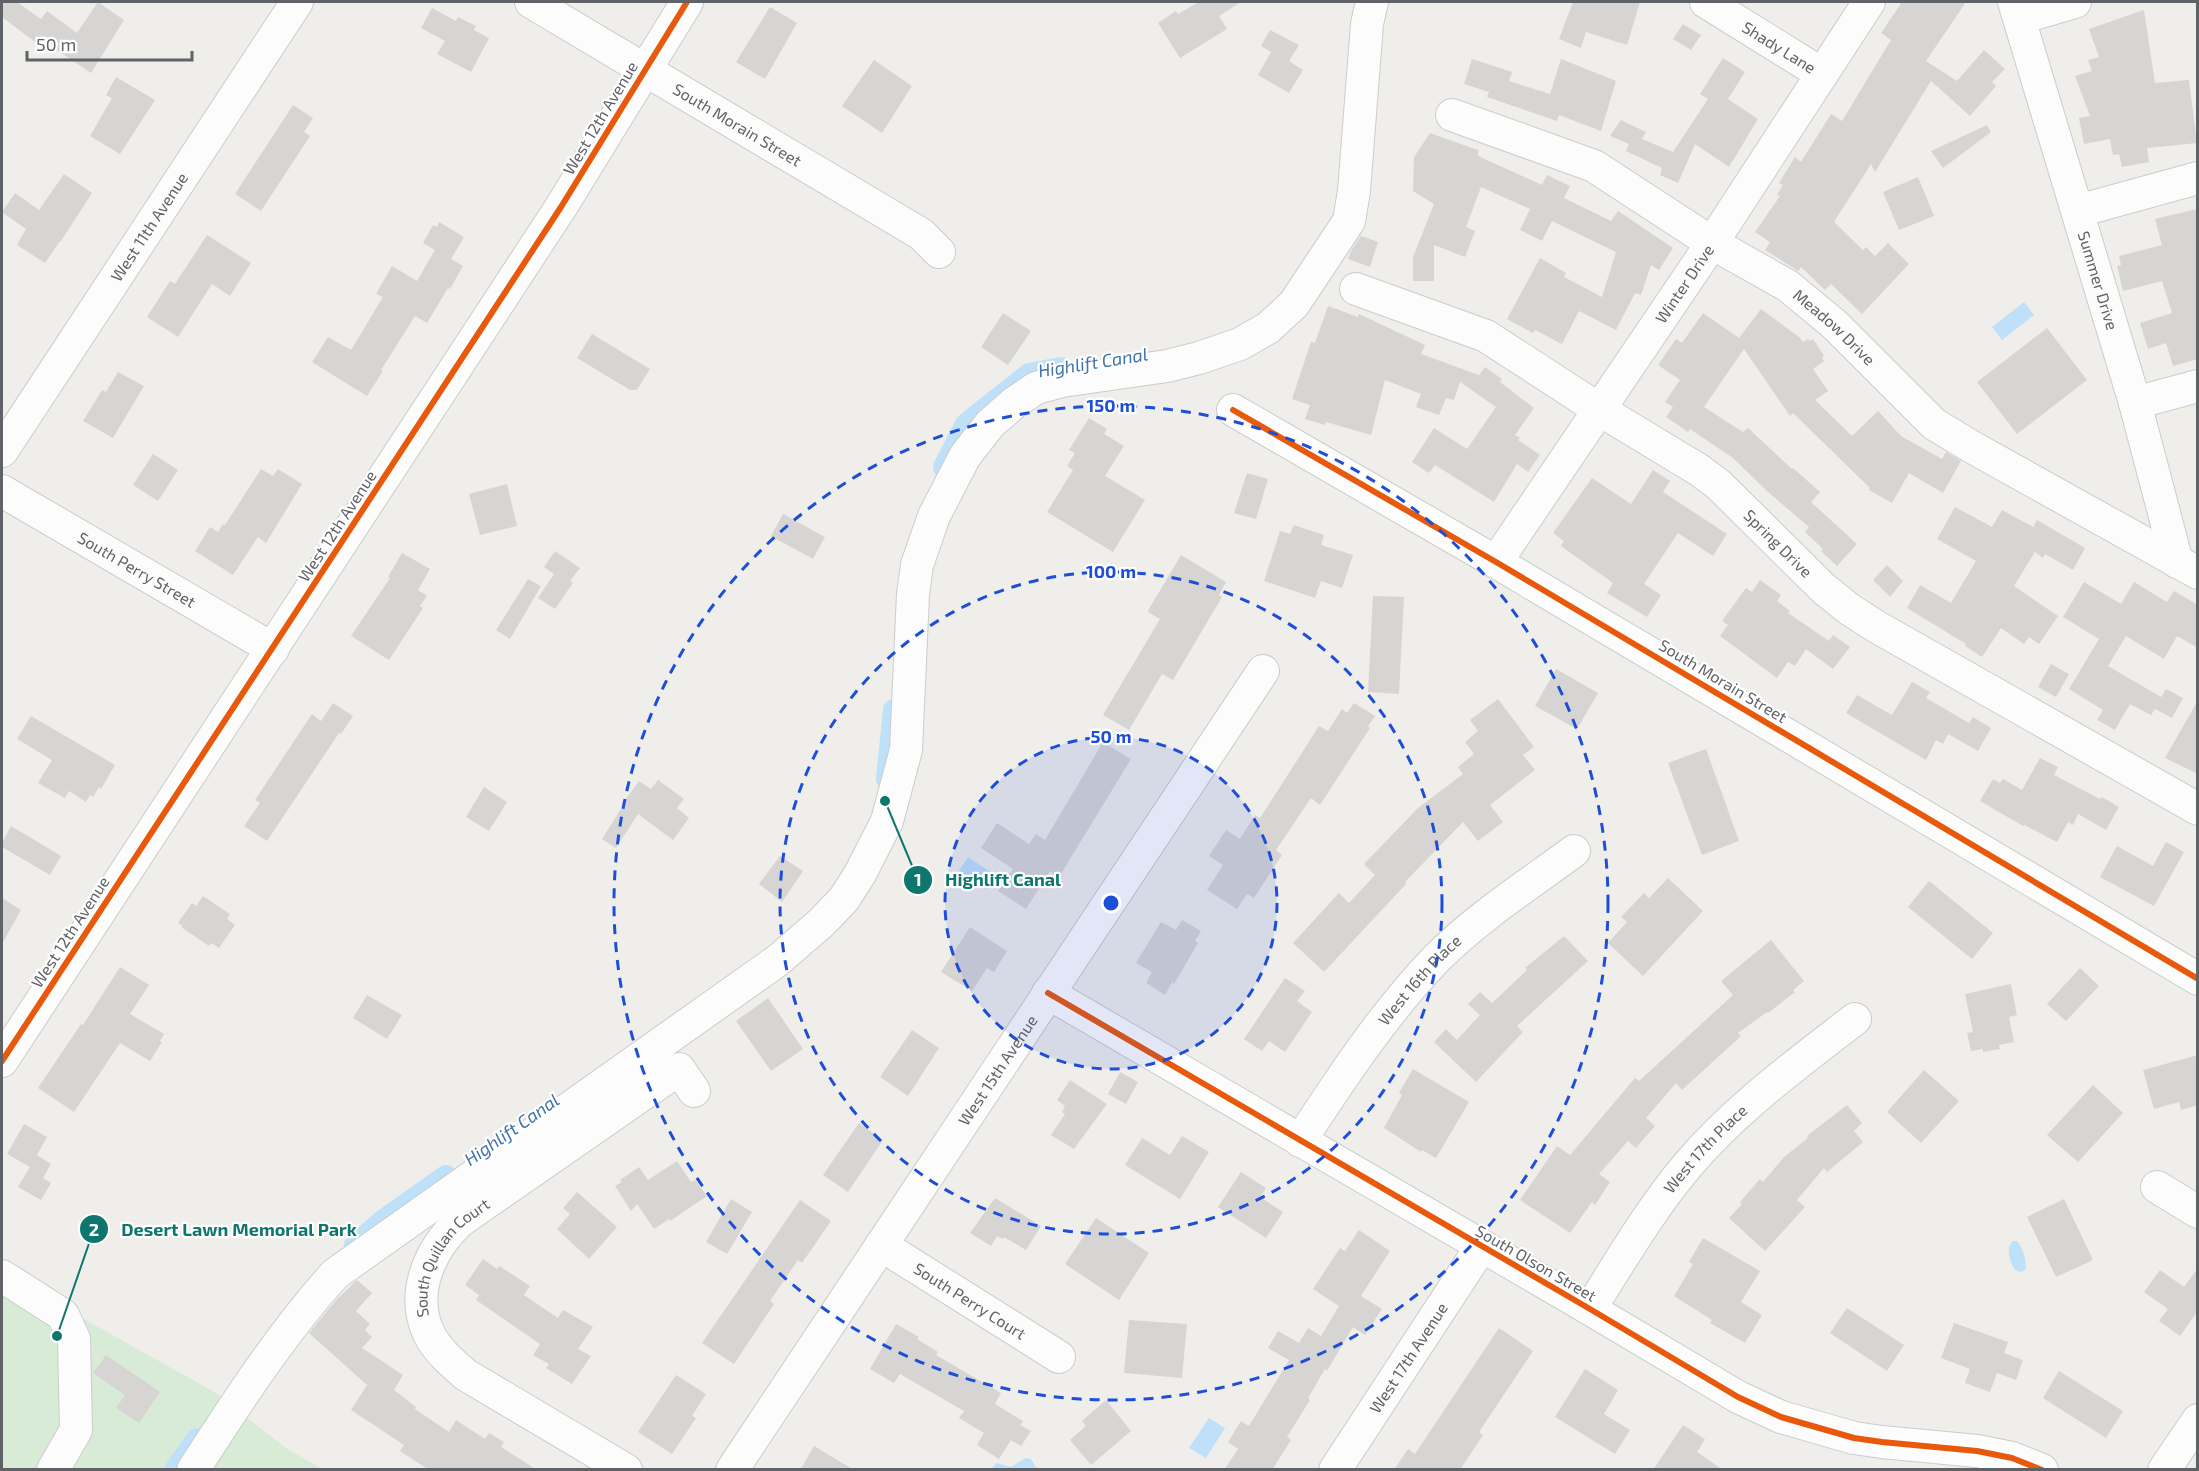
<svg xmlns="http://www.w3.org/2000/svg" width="2199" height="1471" font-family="'Exo 2',sans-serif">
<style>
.green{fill:#d8ebd6}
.water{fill:#bfe0f9}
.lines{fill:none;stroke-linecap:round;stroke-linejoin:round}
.canal{stroke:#bfe0f9;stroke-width:22}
.building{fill:#d6d5d3}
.minor-casing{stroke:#cbcccc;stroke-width:34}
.minor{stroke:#fdfcfc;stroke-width:32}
.cycleway-casing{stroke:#fff;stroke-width:10}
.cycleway{stroke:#e8590c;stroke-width:6}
.ring{fill:none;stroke:#1d4ed8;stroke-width:3;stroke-dasharray:10 8}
.labels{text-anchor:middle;stroke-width:4.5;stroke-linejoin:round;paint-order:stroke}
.street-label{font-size:16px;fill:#5f6368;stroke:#fff}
.water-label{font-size:18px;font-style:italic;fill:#4174aa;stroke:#fff}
.centre{fill:#1d4ed8;stroke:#fff;stroke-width:3}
.ring-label{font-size:18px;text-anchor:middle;font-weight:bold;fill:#1d4ed8;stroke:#fff;stroke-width:4.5;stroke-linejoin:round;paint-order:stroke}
.leader{fill:none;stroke:#0f766e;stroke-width:2}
.callout-dot{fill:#0f766e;stroke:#fff;stroke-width:2}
.mark-label{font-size:18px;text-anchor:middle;font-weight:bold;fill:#fff}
.callout-label{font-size:18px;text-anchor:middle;font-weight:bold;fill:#0f766e;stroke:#fff;stroke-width:4.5;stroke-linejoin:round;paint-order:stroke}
</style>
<rect width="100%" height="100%" fill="#efeeea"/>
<!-- green -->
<path class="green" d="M2,1273L225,1398L170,1469H2Z
M246,1417L286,1448L322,1469L210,1470Z"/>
<!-- water -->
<path class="water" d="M2024,302L2034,315L2002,340L1992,327Z
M968,857L995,875L986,889L959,871Z
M2013,1241H2017C2022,1245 2028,1264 2025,1270L2021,1272L2015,1270C2010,1262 2005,1248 2013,1241Z
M1209,1418L1225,1428L1206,1458L1189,1448Z
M1026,1458L1031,1459L1037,1469H992L996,1463L1011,1467Z"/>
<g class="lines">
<!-- canal -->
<path class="canal" d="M944,467L966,424L1029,374L1061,368
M887,779L894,710
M355,1245L381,1222L446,1176
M175,1470L197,1439"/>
</g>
<!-- building -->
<path class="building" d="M2,2H17L41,19L47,11L77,33L98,2L124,20L91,73L42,40L39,45L2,17Z
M1199,2H1241L1219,16L1227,29L1180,58L1158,23L1176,11L1178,14Z
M1573,2H1640L1627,45L1586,32L1581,48L1559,39Z
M1902,2H1966L1926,61L1957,81L1984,50L2005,69L1992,82L1996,86L1970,116L1931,81L1875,172L1871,164L1834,222L1863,250L1866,247L1875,256L1888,243L1909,264L1862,314L1831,284L1825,290L1801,267L1798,271L1765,250L1770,242L1755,232L1780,196L1777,195L1783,185L1779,183L1795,157L1801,162L1831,114L1842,121L1891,40L1881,33Z
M770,7L797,23L765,79L736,62Z
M432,8L456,21L458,17L476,26L474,30L489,38L471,72L437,54L445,41L421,28Z
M2144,10L2155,83L2189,80L2197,143L2147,148L2149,162L2122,167L2119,154L2113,155L2110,139L2084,144L2079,118L2090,116L2075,76L2092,71L2088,60L2099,57L2089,29Z
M1683,24L1701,35L1691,50L1673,39Z
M1270,30L1299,45L1289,61L1303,70L1289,93L1258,75L1271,52L1261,46Z
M1723,58L1745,72L1728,99L1758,119L1729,167L1695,144L1678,183L1660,175L1662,168L1626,151L1629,144L1610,136L1621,120L1646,132L1642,139L1673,152L1708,99L1700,94Z
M1472,59L1512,72L1509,81L1550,94L1561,59L1616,81L1601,131L1559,115L1557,121L1487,97L1489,92L1464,84Z
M874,60L912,86L882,133L842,106Z
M116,77L155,100L120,154L90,136L112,98L106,95Z
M293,105L313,118L304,132L310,136L261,211L235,194Z
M1987,125L1991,132L1943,168L1931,151Z
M1430,133L1478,150V156L1542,185L1547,175L1570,186L1564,198L1611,221L1618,211L1673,248L1659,270L1651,265L1641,295L1635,293L1616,330L1579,311L1562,344L1535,330L1533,333L1507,319L1540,258L1566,273L1564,277L1602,297L1616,252L1552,221L1542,241L1520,230L1530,209L1481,187L1466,227L1475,231L1465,257L1434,245V281H1413V257L1434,204L1413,191L1414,157Z
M64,174L92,193L61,241H60L45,263L17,245L26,229L2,212L15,193L39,210Z
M1918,177L1934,216L1899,230L1883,192Z
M2198,209V359L2173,366L2166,343L2148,349L2140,323L2172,313L2162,281L2123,291L2117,266L2121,265L2119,256L2162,245L2155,219Z
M439,222L464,237L451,259L463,266L450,289L448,288L427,323L415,316L381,370L383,371L367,396L312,362L328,337L351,350L383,297L376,294L392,266L417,281L435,250L423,243L433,225L437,227Z
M207,235L251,263L230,296L212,284L178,337L147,317L170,281L175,284Z
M1361,236L1378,242L1370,267L1348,259L1352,249Z
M1328,306L1358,317L1359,314L1425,345L1421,354L1479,375L1485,367L1502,379L1500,382L1534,408L1515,435L1520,438L1518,440L1540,455L1528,472L1517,464L1494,502L1435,465L1429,473L1412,462L1434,428L1467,449L1496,407L1460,382L1454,400L1446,398L1439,415L1416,407L1421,394L1385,380L1371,435L1326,422L1325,425L1305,419L1310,405L1292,399L1311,342L1315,343Z
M1761,309L1799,337L1803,342L1808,339L1810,341L1813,339L1824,356L1822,358L1824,361L1813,369L1828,391L1815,400L1852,436L1878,411L1901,436L1942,459L1946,452L1961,461L1943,493L1909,473L1892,503L1869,490L1870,488L1793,413L1790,416L1744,349L1704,407L1743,432L1748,428L1792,469L1793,468L1820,492L1811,502L1857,544L1837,566L1821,551L1823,549L1805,532L1809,527L1767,491L1733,458L1690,429L1688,432L1666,417L1673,407L1665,402L1680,380L1658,365L1676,339L1682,343L1703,313L1739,338Z
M1003,313L1031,331L1008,365L981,347Z
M2047,328L2087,380L2017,434L1977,382Z
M592,334L650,369L637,390H630L577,358Z
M118,372L144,386L113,438L83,421L102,390L106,392Z
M1089,418L1107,429L1104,434L1124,446L1105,476L1145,500L1113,552L1047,512L1073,470L1067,466L1075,453L1069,450Z
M153,454L178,470L158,501L133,485Z
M261,469L273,476L278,469L302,484L266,543L258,537L233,575L195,551L210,527L218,532L223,524L225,525Z
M1653,470L1670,481L1663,492L1727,534L1713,556L1678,533L1644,584L1661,595L1647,617L1607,593L1613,583L1561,546L1564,541L1553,533L1592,478L1631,504Z
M1247,473L1268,479L1256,519L1234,513Z
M507,484L517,526L480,535L469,494Z
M1955,507L1992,527L2002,510L2033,527L2037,520L2085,548L2073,570L2045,554L2043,558L2035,552L2014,586L2058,616L2039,644L2029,637L2024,644L2001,628L1982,657L1965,646L1966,644L1907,608L1920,585L1951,603L1976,561L1937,539Z
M783,514L825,537L813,559L771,536Z
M1294,525L1324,535L1321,545L1353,555L1342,588L1321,581L1315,598L1264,581L1280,531L1290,534Z
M555,551L580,568L570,581L573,583L555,609L538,598L554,574L544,567Z
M402,553L430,569L418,590L427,596L420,606L423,608L389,660L351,636L390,578L388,577Z
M1181,555L1226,582L1219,595L1222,597L1173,680L1162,674L1129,730L1103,715L1160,619L1148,612L1149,609Z
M1887,565L1903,581L1890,597L1873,580Z
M528,579L541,586L510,639L496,630Z
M1760,580L1781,595L1777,601L1790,611L1788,613L1829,641L1833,635L1850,647L1833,669L1806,649L1795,666L1788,662L1777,678L1720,636L1728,625L1722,621L1746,588L1752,592Z
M2084,582L2121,604L2134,582L2167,602L2174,591L2198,605V648L2177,636L2164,659L2126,636L2108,666L2161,697L2166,689L2183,698L2172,718L2155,709L2151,715L2130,704L2115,730L2097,720L2103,710L2069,689L2099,639L2063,617Z
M1373,596L1404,597L1399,694L1368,692Z
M2051,664L2069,674L2056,697L2038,687Z
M1556,669L1598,693L1577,729L1535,706Z
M1912,682L1930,692L1926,698L1969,723L1973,717L1991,728L1978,751L1948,734L1943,744L1936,740L1926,760L1846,713L1857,695L1892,715Z
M1498,699L1534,747L1523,755L1535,770L1490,805L1503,822L1478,841L1463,822L1405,882L1406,884L1324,972L1293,943L1339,893L1349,903L1375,875L1364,864L1418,808L1463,774L1458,767L1474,754L1465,742L1478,731L1470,720Z
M2198,700V774L2165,758Z
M333,703L353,716L341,734L339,733L267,841L244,826L260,803L255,800L312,714L321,721Z
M1354,703L1375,716L1368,726L1370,728L1320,805L1311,798L1276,850L1282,855L1254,898L1247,894L1237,909L1207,890L1223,865L1209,856L1226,830L1240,839L1255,815L1260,818L1319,726L1328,731L1342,709L1347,713Z
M31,716L115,765L101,789L99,787L93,797L90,795L86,802L69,791L65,798L38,783L52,760L17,739Z
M1103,742L1131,759L1059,877L1050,871L1026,909L998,891L1013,869L981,848L997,823L1029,844L1036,834L1045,840Z
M1706,749L1739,841L1702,855L1668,763Z
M2040,758L2058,767L2054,775L2100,799L2102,797L2119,807L2106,830L2078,814L2073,825L2068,822L2057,842L2024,825L2023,826L1980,801L1993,779L2000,783L2003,779L2022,790Z
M658,780L684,799L677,808L689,818L673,840L638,814L616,848L602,839L624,804L623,803L639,781L651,789Z
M484,787L507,802L489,831L466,817Z
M11,826L61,856L50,875L2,847V843Z
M2166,842L2184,852L2154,906L2100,877L2117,846L2153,866Z
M780,856L803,871L782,902L759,884Z
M1668,878L1703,911L1643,976L1608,943L1627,922L1621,917L1644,893L1649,898Z
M1929,881L1993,933L1972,959L1908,907Z
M203,896L230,914L227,919L235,925L219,948L211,943L209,946L181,927L183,926L178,923L192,903L196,906Z
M2,898L21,910L2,944Z
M1182,920L1201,931L1195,941L1198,943L1174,984L1172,982L1165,995L1146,983L1152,972L1136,963L1161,922L1176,930Z
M970,927L1007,951L994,972L987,968L972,991L941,972Z
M1564,936L1588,961L1517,1026L1523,1032L1476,1082L1434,1042L1446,1029L1457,1040L1480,1015L1468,1004L1480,992L1492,1003L1527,970L1525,968Z
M1771,940L1804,981L1793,990L1795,992L1768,1013L1767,1012L1738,1033L1741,1036L1682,1090L1676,1083L1646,1118L1655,1126L1636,1148L1628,1141L1599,1174L1610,1182L1595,1205L1592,1202L1570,1233L1520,1200L1557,1146L1570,1155L1635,1078L1639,1081L1733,995L1721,981Z
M120,967L149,985L130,1014L164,1034L160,1041L162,1042L150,1061L120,1043L74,1112L38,1088L81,1024L83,1025Z
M2080,968L2099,986L2066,1021L2047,1004Z
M1285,978L1305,991L1297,1001L1312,1012L1285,1052L1269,1041L1262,1051L1244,1039Z
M2011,984L2017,1015L2009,1017L2014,1042L1999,1045L2000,1049L1983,1052V1049L1971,1051L1967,1033L1973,1032L1965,994Z
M367,995L402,1015L387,1039L353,1018Z
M768,998L803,1049L771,1071L736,1021Z
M912,1030L939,1048L908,1096L880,1077Z
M2198,1055V1105L2181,1110L2179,1102L2154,1109L2143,1070Z
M1413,1069L1469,1102L1436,1158L1422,1150L1421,1152L1384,1128L1402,1095L1399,1093Z
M1924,1070L1959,1101L1921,1143L1887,1112Z
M1120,1072L1138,1082L1126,1104L1108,1094Z
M1070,1080L1107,1104L1074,1149L1051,1135L1065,1114L1062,1112L1065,1106L1057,1100Z
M2093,1085L2123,1113L2078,1162L2047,1135Z
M1847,1105L1862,1123L1854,1131L1863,1142L1827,1172L1824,1168L1797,1200L1805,1207L1765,1251L1729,1218L1742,1204L1740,1202L1760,1179L1763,1182L1784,1157L1808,1138L1807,1136Z
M859,1123L883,1140L848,1192L823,1175Z
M24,1124L47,1137L37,1155L51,1164L43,1178L51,1183L41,1200L18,1187L30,1167L7,1154Z
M1182,1136L1209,1152L1180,1199L1125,1165L1142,1138L1170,1155Z
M677,1161L691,1182L695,1180L707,1196L670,1221L669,1219L654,1229L637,1204L631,1211L615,1186L622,1182L620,1180L639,1167L648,1180Z
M1241,1172L1266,1188L1260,1197L1283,1212L1266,1238L1218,1207Z
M577,1192L617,1227L589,1259L557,1229L570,1214L563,1208Z
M995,1198L1041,1226L1026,1250L1004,1237L1003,1239L997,1236L991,1246L970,1233Z
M731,1199L752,1212L727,1254L706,1242Z
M2064,1199L2093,1260L2056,1277L2027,1217Z
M800,1200L831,1221L802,1263L798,1260L770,1301L774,1304L734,1364L702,1343Z
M1096,1218L1149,1253L1119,1300L1065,1264Z
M1359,1230L1390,1251L1361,1296L1382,1309L1365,1335L1353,1327L1327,1371L1325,1369L1308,1398L1310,1400L1287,1437L1291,1440L1272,1470H1224L1238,1449L1228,1442L1241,1421L1249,1426L1289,1360L1268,1348L1278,1331L1299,1343L1308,1328L1321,1336L1339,1306L1313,1289L1340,1248L1345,1251Z
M1703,1238L1760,1271L1741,1302L1762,1315L1745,1343L1710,1323L1712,1320L1674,1296L1693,1264L1689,1262Z
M483,1259L497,1269L499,1266L530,1286L524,1295L558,1318L563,1310L593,1327L578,1349L591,1356L572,1384L546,1368L549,1364L533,1355L540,1344L476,1300L479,1295L465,1285Z
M2198,1268V1311L2180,1336L2159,1321L2168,1309L2144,1292L2160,1270L2184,1287Z
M357,1280L372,1293L356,1311L370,1324L365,1330L372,1337L362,1348L403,1375L394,1390L416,1407L415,1409L449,1432L456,1420L485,1439L489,1433L504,1442L501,1447L537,1470H429L400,1451L404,1445L351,1410L367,1385L309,1333L337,1299Z
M1847,1308L1904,1345L1887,1371L1830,1333Z
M1129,1320L1187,1324L1182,1378L1124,1373Z
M1954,1323L2008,1342L2004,1353L2023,1360L2016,1380L1997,1373L1990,1392L1965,1383L1970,1369L1941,1358Z
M896,1324L919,1337L917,1339L938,1352L936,1355L1001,1393L995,1404L1023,1421L1020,1425L1031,1431L1021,1446L1011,1440L999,1459L977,1445L984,1433L959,1418L964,1411L900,1374L894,1383L870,1369Z
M1499,1328L1533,1351L1479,1432L1483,1435L1460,1470H1394L1408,1449L1415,1454Z
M106,1355L160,1392L139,1423L116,1408L125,1395L93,1373Z
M1585,1369L1618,1390L1604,1414L1630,1430L1615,1454L1555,1417Z
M2059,1371L2123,1411L2106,1438L2043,1398Z
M676,1375L706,1394L692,1416L696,1418L672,1454L638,1432Z
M1106,1400L1131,1431L1091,1465L1070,1440L1086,1426L1082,1421Z
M1683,1425L1705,1439L1697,1452L1723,1470H1653Z
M814,1446L854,1470H800Z"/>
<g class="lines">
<defs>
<g id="minor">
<path id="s1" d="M531,2L921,234L939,252"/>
<path id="s2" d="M1706,2L1822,74"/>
<path id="s3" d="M2014,2L2135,403L2177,562"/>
<path d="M2020,18L2075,2"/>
<path id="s4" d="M1452,115L1594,166L1712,243L1788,286L1834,324L1934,424L1972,447L2198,573"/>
<path d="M2078,211L2198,178"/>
<path id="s5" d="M1356,289L1486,336L1600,410L1699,470L1719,485L1823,588L1849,609L1877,627L2198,809"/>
<path d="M2135,403L2198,386"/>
<path d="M1233,410L1496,562L2198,979"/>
<path id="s6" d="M2,451L297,2"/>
<path id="s7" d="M2,491L273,649"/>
<path id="s8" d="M1496,562L1712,243L1869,2"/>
<path d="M1048,993L1590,1309L1738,1397L1781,1417L1854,1438L1882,1442L1977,1451L2012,1458L2042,1470"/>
<path d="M2,1061L561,207L687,2"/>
<path id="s9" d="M1300,1141C1342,1077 1384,1013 1437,958C1478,917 1528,885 1574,851"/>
<path d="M2157,1187L2198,1212"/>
<path id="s10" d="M881,1245L1059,1357"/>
<path d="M2,1276L63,1315L74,1339L76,1430L53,1470"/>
<path id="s11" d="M1590,1309C1621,1260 1650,1210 1687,1166C1735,1109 1797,1064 1855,1019"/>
<path d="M193,1470C237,1402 281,1334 335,1274L777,961L822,922L844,899L860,874L887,821L906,750L913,594L917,565L934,516L965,456L990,424L1014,403L1036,388L1062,381L1167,366L1199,358L1240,344L1268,328L1294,304L1349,221L1354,191L1367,24L1372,2"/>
<path id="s12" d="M626,1470L466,1375C452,1363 437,1350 429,1334C410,1294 429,1250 460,1221L679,1069L694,1091"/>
<path id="s13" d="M732,1470L1263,671"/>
<path id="s14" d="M1335,1470L1481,1247"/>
<path d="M2164,1470L2198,1420"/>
</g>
</defs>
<!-- minor casing -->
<use href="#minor" class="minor-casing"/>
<!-- minor -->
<use href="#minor" class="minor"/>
<defs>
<path id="cycleway" d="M1233,410L1496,562L2198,979
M1048,993L1590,1309L1738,1397L1781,1417L1854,1438L1882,1442L1977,1451L2012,1458L2042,1470
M2,1061L561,207L687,2"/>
</defs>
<!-- cycleway casing -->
<use href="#cycleway" class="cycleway-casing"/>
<!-- cycleway -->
<use href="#cycleway" class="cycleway"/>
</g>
<!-- distance rings -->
<circle cx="1111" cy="903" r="166" fill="#1d4ed8" fill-opacity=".12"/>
<g class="ring">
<circle cx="1111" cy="903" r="166"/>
<circle cx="1111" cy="903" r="331"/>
<circle cx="1111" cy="903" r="497"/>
</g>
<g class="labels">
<!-- street labels -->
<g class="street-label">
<text dy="6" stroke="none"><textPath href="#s2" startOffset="86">Shady Lane</textPath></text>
<text transform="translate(600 118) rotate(-59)" y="6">West 12th Avenue</text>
<text dy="6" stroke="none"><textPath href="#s1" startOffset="240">South Morain Street</textPath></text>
<text dy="6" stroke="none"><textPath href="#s6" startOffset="268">West 11th Avenue</textPath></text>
<text dy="6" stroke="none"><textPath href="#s3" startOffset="291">Summer Drive</textPath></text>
<text dy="6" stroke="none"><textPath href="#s8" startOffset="336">Winter Drive</textPath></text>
<text dy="6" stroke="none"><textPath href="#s4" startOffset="441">Meadow Drive</textPath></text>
<text transform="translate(337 526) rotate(-57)" y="6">West 12th Avenue</text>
<text dy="6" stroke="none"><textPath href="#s5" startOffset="498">Spring Drive</textPath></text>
<text dy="6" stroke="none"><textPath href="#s7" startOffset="156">South Perry Street</textPath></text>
<text transform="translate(1723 681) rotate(31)" y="6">South Morain Street</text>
<text transform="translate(70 932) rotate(-57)" y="6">West 12th Avenue</text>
<text dy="6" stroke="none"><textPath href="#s9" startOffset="201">West 16th Place</textPath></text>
<text dy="6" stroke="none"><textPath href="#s13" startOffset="480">West 15th Avenue</textPath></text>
<text dy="6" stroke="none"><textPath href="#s11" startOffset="198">West 17th Place</textPath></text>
<text dy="6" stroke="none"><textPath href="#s12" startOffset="330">South Quillan Court</textPath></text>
<text transform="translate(1536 1263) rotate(30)" y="6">South Olson Street</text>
<text dy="6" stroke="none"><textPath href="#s10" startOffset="105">South Perry Court</textPath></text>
<text dy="6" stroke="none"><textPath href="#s14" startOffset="134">West 17th Avenue</textPath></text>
</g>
<!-- water labels -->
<g class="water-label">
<text transform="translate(1093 363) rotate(-9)" y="6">Highlift Canal</text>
<text transform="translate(512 1130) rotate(-35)" y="6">Highlift Canal</text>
</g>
</g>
<circle cx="1111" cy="903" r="9" class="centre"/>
<g class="ring-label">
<text x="1111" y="412">150 m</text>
<text x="1111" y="578">100 m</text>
<text x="1111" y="743">50 m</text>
</g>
<!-- callouts -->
<path class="leader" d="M885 801L918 880M57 1336L94 1229"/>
<g class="callout-dot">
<circle cx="885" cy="801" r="6"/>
<circle cx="57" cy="1336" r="6"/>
<circle cx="918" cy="880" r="15"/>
<circle cx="94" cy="1229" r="15"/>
</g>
<g class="mark-label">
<text x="918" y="886">1</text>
<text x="94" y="1236">2</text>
</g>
<g class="callout-label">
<text x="1003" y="886">Highlift Canal</text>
<text x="239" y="1236">Desert Lawn Memorial Park</text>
</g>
<!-- border -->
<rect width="2199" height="1471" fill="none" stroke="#5f6368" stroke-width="6"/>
<!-- scale -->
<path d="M27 51v9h165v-9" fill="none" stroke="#5f6368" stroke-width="3"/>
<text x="36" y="51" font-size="18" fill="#5f6368" stroke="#ffffff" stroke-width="4.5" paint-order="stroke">50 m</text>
</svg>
